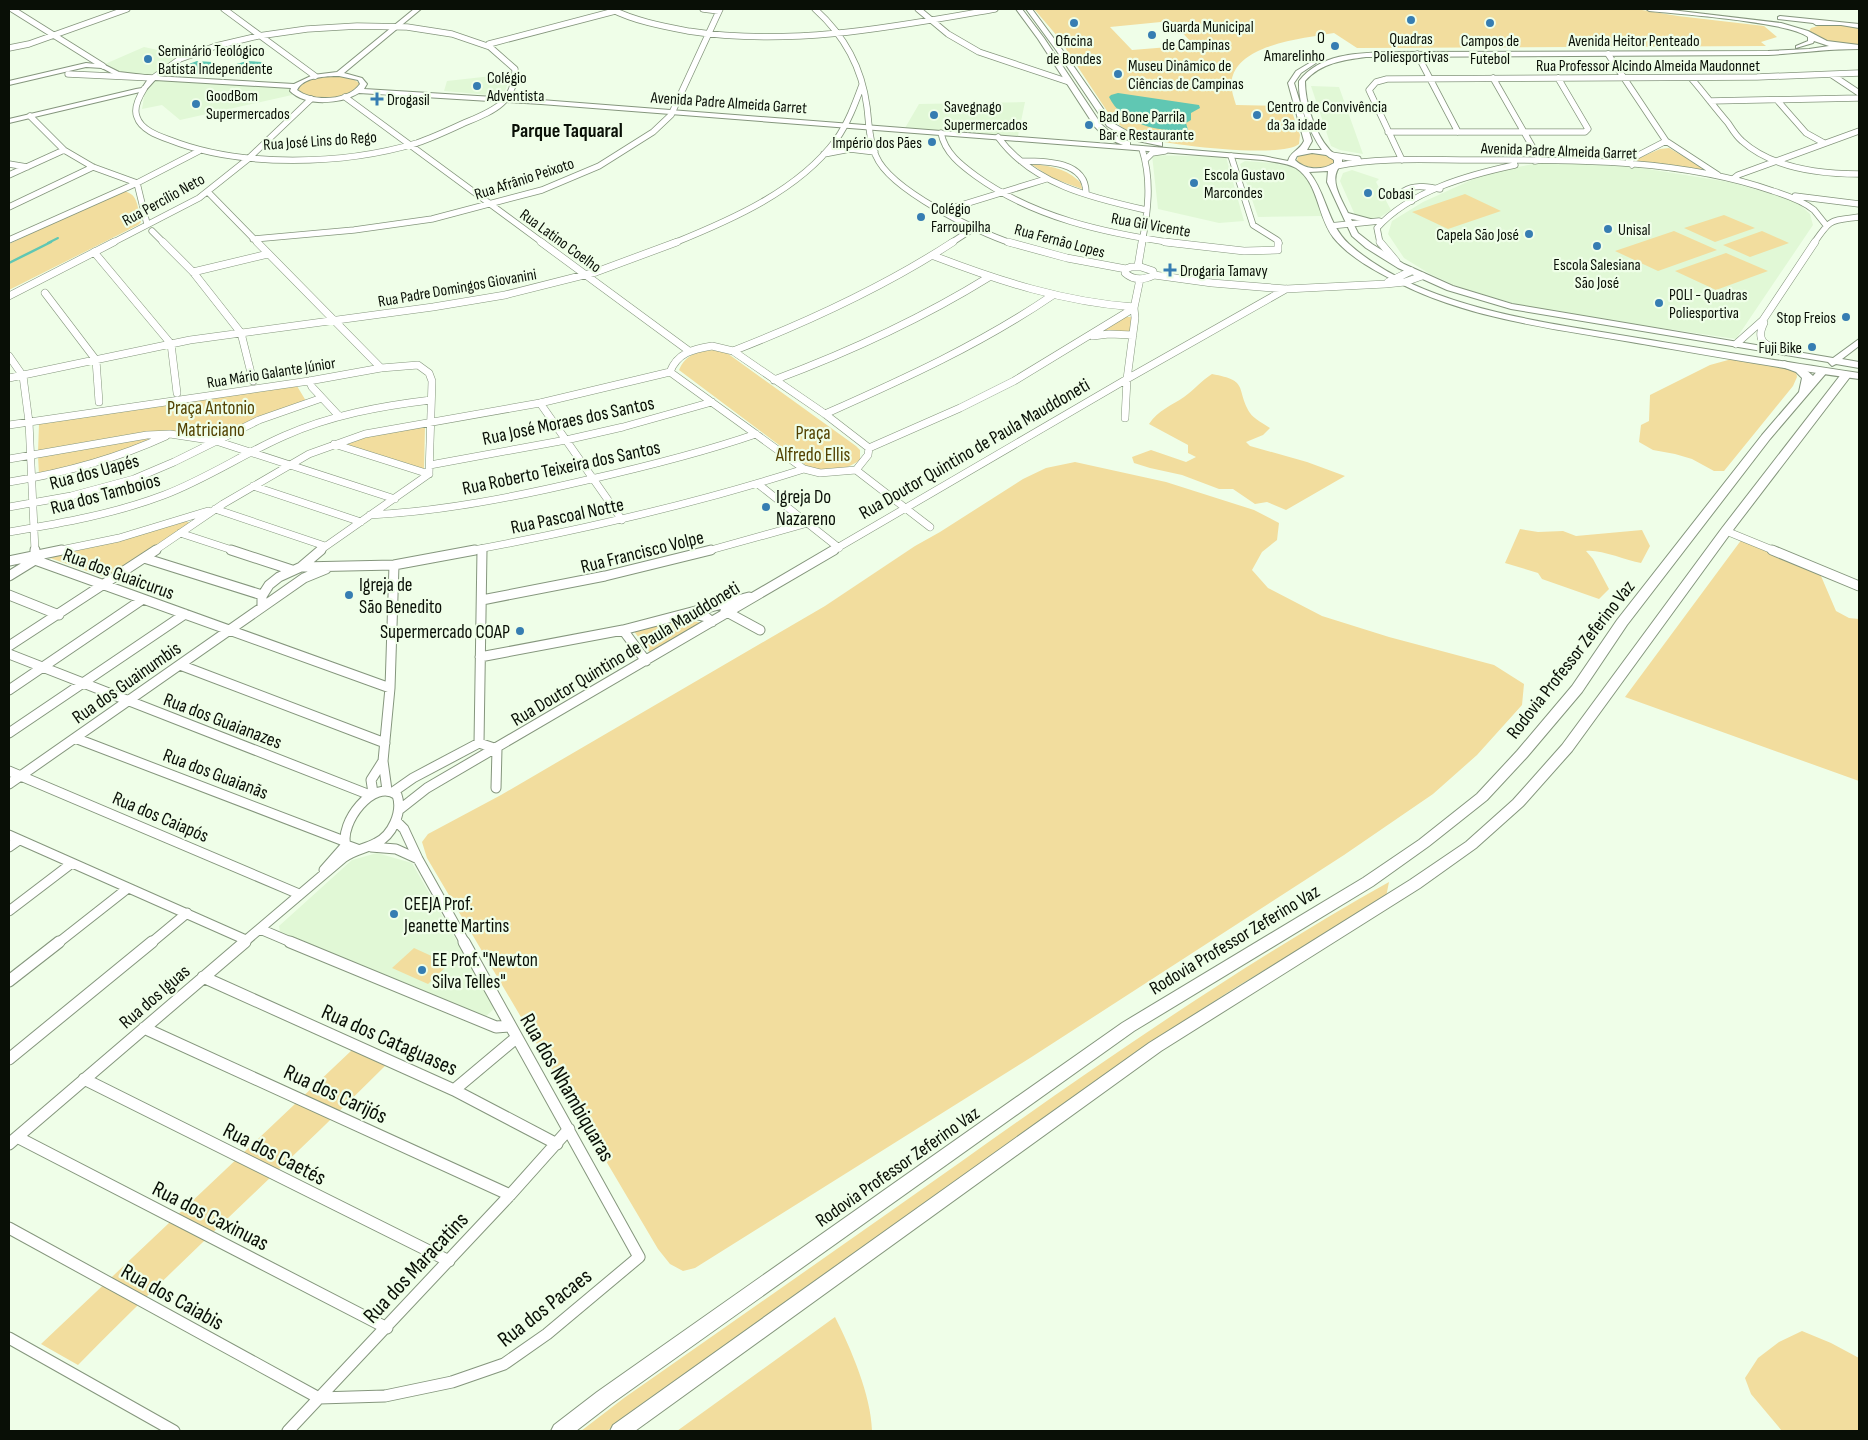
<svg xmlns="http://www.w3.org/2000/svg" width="1868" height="1440" font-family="'Sofia Sans Condensed',sans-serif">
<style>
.built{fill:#e1f8d6}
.green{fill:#f2dd9e;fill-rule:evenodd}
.water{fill:#60c7b3}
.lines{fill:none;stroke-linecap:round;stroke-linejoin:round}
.stream-far1{stroke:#60c7b3;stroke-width:2}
.stream{stroke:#60c7b3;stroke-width:2.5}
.minor-far3-casing{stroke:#85967d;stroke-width:7}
.minor-far2-casing{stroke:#85967d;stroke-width:8}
.minor-far1-casing{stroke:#85967d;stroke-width:11}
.minor-casing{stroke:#85967d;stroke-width:13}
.major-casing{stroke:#85967d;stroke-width:2}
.highway-casing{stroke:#85967d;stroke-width:2}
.minor-far3{stroke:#fff;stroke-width:5.5}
.minor-far2{stroke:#fff;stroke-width:7}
.minor-far1{stroke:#fff;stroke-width:9}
.minor{stroke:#fff;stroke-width:11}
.major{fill:#fff;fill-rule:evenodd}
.highway{fill:#fff;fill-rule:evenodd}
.poi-dot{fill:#367db2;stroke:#effee8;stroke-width:2}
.labels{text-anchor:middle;stroke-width:4.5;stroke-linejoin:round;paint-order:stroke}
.far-poi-label{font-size:16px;fill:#090f06;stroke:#effee8;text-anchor:start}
.far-street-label{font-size:16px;fill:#090f06;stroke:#effee8}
.park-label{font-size:19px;fill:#524100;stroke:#effee8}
.street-label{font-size:19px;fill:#090f06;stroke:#effee8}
.poi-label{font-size:19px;fill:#090f06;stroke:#effee8;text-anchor:start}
.far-district-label{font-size:20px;font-weight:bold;fill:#090f06;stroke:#effee8}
.near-street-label{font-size:22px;fill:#090f06;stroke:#effee8}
</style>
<rect width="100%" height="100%" fill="#effee8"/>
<!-- built -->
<path class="built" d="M144,47L185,56L155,73L148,75L120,72L105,64Z
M511,74L504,94L501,96L444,91L447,81Z
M155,79L292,86V95L180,120L162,105L142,109L145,91Z
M1311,86L1339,87L1363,154L1340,150L1331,146Z
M1025,102L1018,136L905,128L919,104Z
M1152,155L1226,157L1244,221L1219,223L1158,209Z
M1245,161L1273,163L1296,168L1308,179L1322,216L1258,217L1240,164Z
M1545,162L1635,167L1729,182L1786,198L1800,205L1810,214L1813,225L1736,339L1538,310L1463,289L1430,274L1404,258L1388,234L1392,221L1423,202L1489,172Z
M1352,170L1379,179L1376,182L1391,210L1379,218L1366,219L1355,215L1340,181L1343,173Z
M377,853L412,863L495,1008L484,1018L280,932L279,926L352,860Z"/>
<!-- green -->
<path class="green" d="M1034,9H1636L1678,16L1764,26L1777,37L1761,42L1766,46L1357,48L1334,33C1306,38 1245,43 1233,75C1229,85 1233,95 1236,105L1290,106L1300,135L1299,144C1282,159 1159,145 1136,135C1125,130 1117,124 1109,114L1058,37ZM1171,21L1194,45L1132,50L1110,27Z
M1825,24L1859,27V46C1845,45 1817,45 1809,31L1811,28Z
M341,76L350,77L359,83V86C343,100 315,103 298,91C302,75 328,76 341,76Z
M1669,148L1702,167V170L1635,163L1632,161L1660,149Z
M1312,153L1329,156L1334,161V163C1323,170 1306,169 1297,161L1298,156Z
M1031,164C1051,166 1066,168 1081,183L1082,189L1052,178Z
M121,191C139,192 137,207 141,222L138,225L9,290V244Z
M1465,194L1501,211L1448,229L1412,212Z
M1724,215L1755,228L1715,242L1684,228Z
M1674,231L1717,250L1658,271L1615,251Z
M1762,231L1789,243L1750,257L1723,245Z
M1726,253L1768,271L1716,290L1675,271Z
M1121,317H1134L1131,335L1092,336Z
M715,350L727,353L856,446L860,450V460C843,472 827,473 807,466L679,370C686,354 698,351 715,350Z
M1739,357L1784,364L1796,372L1797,377L1793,386L1724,471H1714L1692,459L1675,454L1653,450L1639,442L1641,425L1649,421L1650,395L1710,365Z
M1212,374C1250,381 1235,388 1250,413C1254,419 1264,424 1270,428L1263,435L1246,442L1250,446L1307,462L1345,476L1286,510L1267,502L1255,504L1233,489H1219L1182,475L1150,468L1134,463L1132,457L1151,450L1186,462L1196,457L1188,453V445L1149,424C1158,410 1171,406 1184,397C1194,390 1201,381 1212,374Z
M297,386L306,401L253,420L214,438L174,432L38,452L39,424Z
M425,426L424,470L344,445L370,436Z
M157,438L137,448L39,475L38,456L137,439Z
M1075,462L1166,482L1254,510L1279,523L1277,540L1262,552L1252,570L1268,588L1322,616L1389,637L1494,665L1524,684L1522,705L1477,755L1433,794L1344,855L1030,1058L695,1268L683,1271L670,1264L658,1249L427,858L422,842L428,834L501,795L825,606L915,546L940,532L1023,479L1046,468Z
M184,520L190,523L107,578L50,558Z
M1520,529L1538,532L1563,531L1576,536L1642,530L1650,546L1641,563C1625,560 1600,549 1586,551L1593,559L1609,589L1599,599L1542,579L1538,573L1505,563Z
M1742,539L1818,569L1836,611L1849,618L1859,619V781L1625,697Z
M681,619L704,623L651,654L633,630Z
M1389,882L1386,897L1233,989L1175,1027L629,1413L607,1431H581L624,1398C737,1319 850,1240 962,1161C1101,1062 1241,965 1389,882Z
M414,948L449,964L428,984L392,968Z
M352,1050L386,1065C285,1166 178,1263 78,1365L41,1344Z
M835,1317C851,1349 871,1395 872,1431H677Z
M1802,1331L1831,1343L1859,1358V1431H1782L1751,1394L1745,1378L1758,1358L1779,1342Z"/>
<!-- water -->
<path class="water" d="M197,61L212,62L216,66C208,74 191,76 181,70L183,66Z
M247,61L262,62L266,66C257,74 241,75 231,70L233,65Z
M1118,93L1199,105L1200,108L1191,113V120L1186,123L1188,130C1158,132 1123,125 1109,97L1111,95Z"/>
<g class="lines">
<!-- stream-far1 -->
<path class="stream-far1" d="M48,243L58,238"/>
<!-- stream -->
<path class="stream" d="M9,263L51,242"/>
<defs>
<path id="minor-far3" d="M12,9L103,66
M224,9L315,76
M611,9C635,21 662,26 688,31C791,47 893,27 995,9
M703,9L719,11
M815,9C845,36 862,67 867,107C869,123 869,141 876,156C890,190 977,232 1011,243
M918,9L948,34L979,52L1069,82
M489,44L615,11
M9,48L29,44L127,9
M1417,54L1458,132
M1608,54L1666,141L1718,175
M68,74L153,78L180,59L216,46L258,36L307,29L357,26L407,27L452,34L490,47L515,69C516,104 490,112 462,124C447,131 432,138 417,143C344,165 241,168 170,140C159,136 141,130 137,117C133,108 139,97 144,89
M1832,75L1859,93
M1493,78L1540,160L1535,161
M1691,78C1704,93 1715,108 1728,123C1732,129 1736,136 1742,141C1772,168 1820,174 1859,174
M345,97L543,243
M1777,100L1806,133L1824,143
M1710,101L1859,98
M30,116L64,150L93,167L137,183L147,224
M1388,132H1585L1588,129L1558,78
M941,133C945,153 961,165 976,176C1034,218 1105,233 1174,243
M998,137C1032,184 1092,198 1146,210
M1142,149C1152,181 1148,211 1142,243
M824,154L850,149L875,152
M1331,155L1358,159
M1231,156L1253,225L1277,240L1279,243
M1146,159L1152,153L1165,151
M1402,160L1369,90L1376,82L1387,79L1757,77L1859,73
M1021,161C1046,161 1087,161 1086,194
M9,164L27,167
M1632,165L1629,161L1631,159L1666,141
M1336,166C1381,157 1427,160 1472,160C1572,160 1678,158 1773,191C1786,195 1803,201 1814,210C1818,215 1822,220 1826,225
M9,175L64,150
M1733,179L1738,175L1859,131
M208,192L258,243
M1795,196L1859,204
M1412,201L1404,191C1415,184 1427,187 1440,189
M9,207L93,167
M942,211L1046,179
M1330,226L1379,221
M152,231L164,243
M253,239L354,230L432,219L542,190L599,166L653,132L671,115L720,9
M9,240L137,183L199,151
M112,243L199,198L248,159L311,99
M674,243C731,220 798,191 836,140C848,123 855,104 862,85
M951,243L974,228
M1380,243L1377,228C1410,191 1468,175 1515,165
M1814,243C1831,218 1830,221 1859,217"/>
<path id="minor-far2" d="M163,242L193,272L241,333L253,381
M257,242L381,368
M541,242L689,351
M1008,242L1067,258L1126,269
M1165,242L1244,251L1278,250V242
M1380,242L1396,261
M94,252L171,344L177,393
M934,256C999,281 1064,302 1134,307
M1138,266L1142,242
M1131,267H1141L1153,271L1154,275C1144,280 1134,281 1125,273L1126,269Z
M193,272L268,254
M1154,275L1212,283L1286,289L1386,284L1405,282L1422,276
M1388,282L1411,271
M45,293L96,360L99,402
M9,296L114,242
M1763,320L1764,323C1754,343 1768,346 1784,352
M1093,336L1109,334L1133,335
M1736,344L1763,320L1815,242
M712,346L733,351L825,414L869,448L868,455L856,470L820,473L804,469L670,372C677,353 693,349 712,346Z
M733,351C810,321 884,287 953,242
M9,356L23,376L29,422L35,551
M9,378L190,340L433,307L505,295L596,272L677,242
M774,380C849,352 921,319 989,277
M309,381L312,387L339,416
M540,403L622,520
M825,414C904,379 981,344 1053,295
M1125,418L1127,379L1135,318L1134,308L1140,279
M9,425L309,381L381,368L418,365L429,373L432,381L429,474
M334,444L429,474
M869,448L960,408L1014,381L1134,308
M9,459L147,435L170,434L216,441L395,499
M430,465L566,440L623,427L712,402
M856,470L930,527
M9,482C64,473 116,459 166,436
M758,484L839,548
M253,486L361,522
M9,507L71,496L134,479L174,462L259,420L322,398
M215,509L325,546
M370,515C444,511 515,497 587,480C644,467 701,453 756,434
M1726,531L1775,551
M9,532C62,523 114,514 164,495C206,479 243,454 284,436C331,415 381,406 431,400
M180,533L235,551
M56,551L119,538L208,511
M154,551L223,504L309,454L365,434L540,403L670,372
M319,551L429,474
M468,551C582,530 694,504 804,469
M482,551V549
M707,551L808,523
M832,551L1127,379L1286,289"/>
<path id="minor-far1" d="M35,550V560L390,688
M231,550L292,570
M482,550L479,743L497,749
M1772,550L1859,586
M144,558L262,595
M9,561L62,550
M301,567L321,550
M9,576L35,560
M9,595L59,615
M482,600L605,576L711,550
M262,607V596L269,585L279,577L301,567L394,565L475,550
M725,611L760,630
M690,613L706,617L712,622
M623,630L646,661
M9,646L156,550
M9,654L370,795
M480,657L623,630L749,597
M180,665L385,743
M9,690L143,599
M9,733L185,614
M75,738L344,841
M9,771L299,894
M9,784L304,578L326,569
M496,788L497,749
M387,790L383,761L390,688L394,565
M393,792L413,778L479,743
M373,793L371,780L383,761
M399,810L427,788L834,550
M396,821L404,829L418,859L465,943
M9,835L246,940
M9,847L19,840
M371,847L396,849L418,859
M324,870L346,845
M9,911L72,863
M260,929L293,943
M58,943L128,888
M151,943L187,913
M243,943L343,858C353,850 365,849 376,843C392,836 403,812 397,795C373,777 339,824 346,845L357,849"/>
<path id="minor" d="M290,942L496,1027L509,1026
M203,977L454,1090L557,1144
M9,981L59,942
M144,1028L510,1195
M9,1059L152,942
M84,1079L449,1261
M454,1090L516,1038
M17,1137L387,1328
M9,1144L245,942
M9,1228L319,1398L385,1396L452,1382L504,1364L547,1334L639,1257L464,942
M9,1338L174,1431
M288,1431L510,1195L569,1129"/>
<path id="major" d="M414,9H421L344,73L362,78L367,84L364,89L541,100L1123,145L1106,138L1095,127L1038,39L1016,9H1022L1044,38L1101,124L1112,134L1130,142V145L1263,156L1288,161C1290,152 1300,150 1304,141L1288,83L1296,71L1311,62L1316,63L1301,73L1294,83L1312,141L1307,150H1322C1309,131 1298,104 1299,81C1320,54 1356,53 1388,52L1768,51L1809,49L1829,46L1814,41L1813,43L1796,48V46L1808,41V37C1790,22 1678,14 1649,11L1646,9H1663L1781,23L1808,31L1827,41L1859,45V49C1829,49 1799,53 1768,55L1366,57C1343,60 1321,63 1305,81C1305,103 1315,133 1329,149C1332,153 1338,155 1342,159V164C1327,178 1341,198 1348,213L1378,221L1374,223L1351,219L1358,233L1372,244L1404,264L1453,286L1512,304L1833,358L1859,339V346L1842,359L1859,362V368L1836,364L1832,366L1828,362L1511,309L1447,290L1398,268L1366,248L1352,236L1327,182L1328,171L1309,172C1327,194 1327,224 1349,244C1422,309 1545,322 1638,338C1712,350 1785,362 1859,373V379C1783,369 1707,355 1631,342C1555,329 1471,319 1401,284C1377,272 1350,258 1333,237C1317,216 1319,183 1296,168C1288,163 1273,162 1263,160L541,104L359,93C341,104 306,107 290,91L291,88L155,80L146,90L140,92L9,123V119L136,89L142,88L148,79L117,76L102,68L86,67L9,85V81L86,63L105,65L119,72L153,76L294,84L313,75L337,72ZM339,76L358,80L360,84C348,101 313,102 297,90C303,77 326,76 339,76ZM1312,153L1326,155L1334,160V163C1322,171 1305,170 1295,160L1297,156Z
M1026,9H1032L1061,48L1113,123L1134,135L1162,142V146L1128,139L1107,126L1056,50Z
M1780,16L1859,24V28L1841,25H1816L1813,23L1778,19V17Z"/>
<path id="highway" d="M1784,361L1804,368L1813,376L1819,369H1827L1828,371L1770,439L1627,625L1582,692L1527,757L1487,800L1429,846L1373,886L1134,1031L611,1404L576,1431H551L554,1425L597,1392L1122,1023L1363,878L1419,840L1477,794L1517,751L1572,686L1617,620L1762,435L1799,392L1802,378L1796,372L1780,366L1779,364Z
M1846,372L1850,373L1851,375L1850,377L1730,534L1572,751L1523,806L1476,848L1420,888L1161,1051L635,1431H610L613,1425L1149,1043L1410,880L1466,842L1513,800L1562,745L1722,528L1842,373Z"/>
</defs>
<!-- minor-far3 casing -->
<use href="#minor-far3" class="minor-far3-casing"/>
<!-- minor-far2 casing -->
<use href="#minor-far2" class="minor-far2-casing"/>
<!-- minor-far1 casing -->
<use href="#minor-far1" class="minor-far1-casing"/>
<!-- minor casing -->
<use href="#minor" class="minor-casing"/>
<!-- major casing -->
<use href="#major" class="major-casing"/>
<!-- highway casing -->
<use href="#highway" class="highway-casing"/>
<!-- minor-far3 -->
<use href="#minor-far3" class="minor-far3"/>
<!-- minor-far2 -->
<use href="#minor-far2" class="minor-far2"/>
<!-- minor-far1 -->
<use href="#minor-far1" class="minor-far1"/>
<!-- minor -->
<use href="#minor" class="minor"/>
<!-- major -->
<use href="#major" class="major"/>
<!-- highway -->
<use href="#highway" class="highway"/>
</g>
<!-- markers -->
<g class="poi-dot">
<circle cx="1411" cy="20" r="5"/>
<circle cx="1074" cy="23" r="5"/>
<circle cx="1490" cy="23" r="5"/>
<circle cx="1152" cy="35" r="5"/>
<circle cx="1335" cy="46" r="5"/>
<circle cx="148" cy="59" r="5"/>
<circle cx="1118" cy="74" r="5"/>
<circle cx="477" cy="86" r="5"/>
<path d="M374.5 91.5h5v5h5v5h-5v5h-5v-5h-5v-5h5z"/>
<circle cx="196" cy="104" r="5"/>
<circle cx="934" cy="115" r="5"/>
<circle cx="1257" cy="115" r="5"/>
<circle cx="1089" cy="125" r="5"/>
<circle cx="932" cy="142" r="5"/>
<circle cx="1194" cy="183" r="5"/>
<circle cx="1368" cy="193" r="5"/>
<circle cx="921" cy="217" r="5"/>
<circle cx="1608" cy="229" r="5"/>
<circle cx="1529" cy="234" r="5"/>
<circle cx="1597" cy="246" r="5"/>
<path d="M1167.5 262.5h5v5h5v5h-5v5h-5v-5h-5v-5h5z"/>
<circle cx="1659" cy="303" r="5"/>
<circle cx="1846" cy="317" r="5"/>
<circle cx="1812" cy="347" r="5"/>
<circle cx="766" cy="507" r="5"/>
<circle cx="349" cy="595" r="5"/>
<circle cx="520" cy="631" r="5"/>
<circle cx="394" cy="914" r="5"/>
<circle cx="422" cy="970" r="5"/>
</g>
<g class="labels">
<!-- far-poi labels -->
<g class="far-poi-label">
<text x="1162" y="32">Guarda Municipal<tspan x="1162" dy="18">de Campinas</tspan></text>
<text x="1325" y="43" text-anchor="end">O<tspan x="1325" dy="18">Amarelinho</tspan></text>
<text x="1411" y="44" text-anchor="middle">Quadras<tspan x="1411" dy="18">Poliesportivas</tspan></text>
<text x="1074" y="46" text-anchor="middle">Oficina<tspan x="1074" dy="18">de Bondes</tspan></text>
<text x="1490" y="46" text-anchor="middle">Campos de<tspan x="1490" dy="18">Futebol</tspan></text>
<text x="158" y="56">Seminário Teológico<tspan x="158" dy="18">Batista Independente</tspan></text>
<text x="1128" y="71">Museu Dinâmico de<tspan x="1128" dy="18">Ciências de Campinas</tspan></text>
<text x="487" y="83">Colégio<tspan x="487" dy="18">Adventista</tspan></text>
<text x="206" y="101">GoodBom<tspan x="206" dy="18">Supermercados</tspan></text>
<text x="387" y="105">Drogasil</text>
<text x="944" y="112">Savegnago<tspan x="944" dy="18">Supermercados</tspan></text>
<text x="1267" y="112">Centro de Convivência<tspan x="1267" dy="18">da 3a idade</tspan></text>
<text x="1099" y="122">Bad Bone Parrila<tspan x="1099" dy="18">Bar e Restaurante</tspan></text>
<text x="922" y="148" text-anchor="end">Império dos Pães</text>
<text x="1204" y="180">Escola Gustavo<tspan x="1204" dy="18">Marcondes</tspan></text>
<text x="1378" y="199">Cobasi</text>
<text x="931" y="214">Colégio<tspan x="931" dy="18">Farroupilha</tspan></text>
<text x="1618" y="235">Unisal</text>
<text x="1519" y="240" text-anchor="end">Capela São José</text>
<text x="1597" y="270" text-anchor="middle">Escola Salesiana<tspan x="1597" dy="18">São José</tspan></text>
<text x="1180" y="276">Drogaria Tamavy</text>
<text x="1669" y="300">POLI - Quadras<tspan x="1669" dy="18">Poliesportiva</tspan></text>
<text x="1836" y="323" text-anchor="end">Stop Freios</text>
<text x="1802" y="353" text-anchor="end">Fuji Bike</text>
</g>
<!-- far-street labels -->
<g class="far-street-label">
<text x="1634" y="46">Avenida Heitor Penteado</text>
<text x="1648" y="71">Rua Professor Alcindo Almeida Maudonnet</text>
<text transform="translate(729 102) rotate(4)" y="6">Avenida Padre Almeida Garret</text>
<text transform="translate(320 140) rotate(-4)" y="6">Rua José Lins do Rego</text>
<text transform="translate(1559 150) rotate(2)" y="6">Avenida Padre Almeida Garret</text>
<text transform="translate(524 178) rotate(-18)" y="6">Rua Afrânio Peixoto</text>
<text transform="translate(163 199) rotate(-29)" y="6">Rua Percílio Neto</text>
<text transform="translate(1151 224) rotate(10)" y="6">Rua Gil Vicente</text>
<text transform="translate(561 240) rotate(36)" y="6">Rua Latino Coelho</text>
<text transform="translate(1060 240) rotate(15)" y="6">Rua Fernão Lopes</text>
<text transform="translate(457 287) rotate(-10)" y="6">Rua Padre Domingos Giovanini</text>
<text transform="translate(271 372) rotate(-9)" y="6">Rua Mário Galante Júnior</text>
</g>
<!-- park labels -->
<g class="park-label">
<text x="211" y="414">Praça Antonio<tspan x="211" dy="22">Matriciano</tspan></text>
<text x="813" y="439">Praça<tspan x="813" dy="22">Alfredo Ellis</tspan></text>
</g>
<!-- street labels -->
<g class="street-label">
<text transform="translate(568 420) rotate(-12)" y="7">Rua José Moraes dos Santos</text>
<text transform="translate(974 448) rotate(-30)" y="7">Rua Doutor Quintino de Paula Mauddoneti</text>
<text transform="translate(561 467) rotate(-12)" y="7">Rua Roberto Teixeira dos Santos</text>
<text transform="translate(94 471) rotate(-15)" y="7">Rua dos Uapés</text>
<text transform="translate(105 493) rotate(-15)" y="7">Rua dos Tamboios</text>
<text transform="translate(567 515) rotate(-12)" y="7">Rua Pascoal Notte</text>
<text transform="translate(642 551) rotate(-14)" y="7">Rua Francisco Volpe</text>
<text transform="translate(119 573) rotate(20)" y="7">Rua dos Guaicurus</text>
<text transform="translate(625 653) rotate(-31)" y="7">Rua Doutor Quintino de Paula Mauddoneti</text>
<text transform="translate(1570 659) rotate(-52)" y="7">Rodovia Professor Zeferino Vaz</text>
<text transform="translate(126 682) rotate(-35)" y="7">Rua dos Guainumbis</text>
<text transform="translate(223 720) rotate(21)" y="7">Rua dos Guaianazes</text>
<text transform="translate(216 773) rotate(21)" y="7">Rua dos Guaianãs</text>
<text transform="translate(161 816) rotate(23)" y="7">Rua dos Caiapós</text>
<text transform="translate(1234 939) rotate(-31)" y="7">Rodovia Professor Zeferino Vaz</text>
<text transform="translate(154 996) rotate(-41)" y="7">Rua dos Iguas</text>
<text transform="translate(897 1166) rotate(-35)" y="7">Rodovia Professor Zeferino Vaz</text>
</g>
<!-- poi labels -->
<g class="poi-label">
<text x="776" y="503">Igreja Do<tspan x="776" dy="22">Nazareno</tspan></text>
<text x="359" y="591">Igreja de<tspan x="359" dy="22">São Benedito</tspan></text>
<text x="510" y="638" text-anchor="end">Supermercado COAP</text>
<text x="404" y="910">CEEJA Prof.<tspan x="404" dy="22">Jeanette Martins</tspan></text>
<text x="432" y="966">EE Prof. "Newton<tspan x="432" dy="22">Silva Telles"</tspan></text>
</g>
<!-- far-district labels -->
<g class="far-district-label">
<text x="567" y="137">Parque Taquaral</text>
</g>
<!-- near-street labels -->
<g class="near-street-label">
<text transform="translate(390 1039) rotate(24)" y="8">Rua dos Cataguases</text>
<text transform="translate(568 1087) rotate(60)" y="8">Rua dos Nhambiquaras</text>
<text transform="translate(336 1093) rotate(25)" y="8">Rua dos Carijós</text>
<text transform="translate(275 1153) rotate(27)" y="8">Rua dos Caetés</text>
<text transform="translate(211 1215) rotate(27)" y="8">Rua dos Caxinuas</text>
<text transform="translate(415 1267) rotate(-47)" y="8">Rua dos Maracatins</text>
<text transform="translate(173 1296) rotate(29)" y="8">Rua dos Caiabis</text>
<text transform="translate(544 1307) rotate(-38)" y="8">Rua dos Pacaes</text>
</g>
</g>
<!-- border -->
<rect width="1868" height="1440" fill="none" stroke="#090f06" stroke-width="20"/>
</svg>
